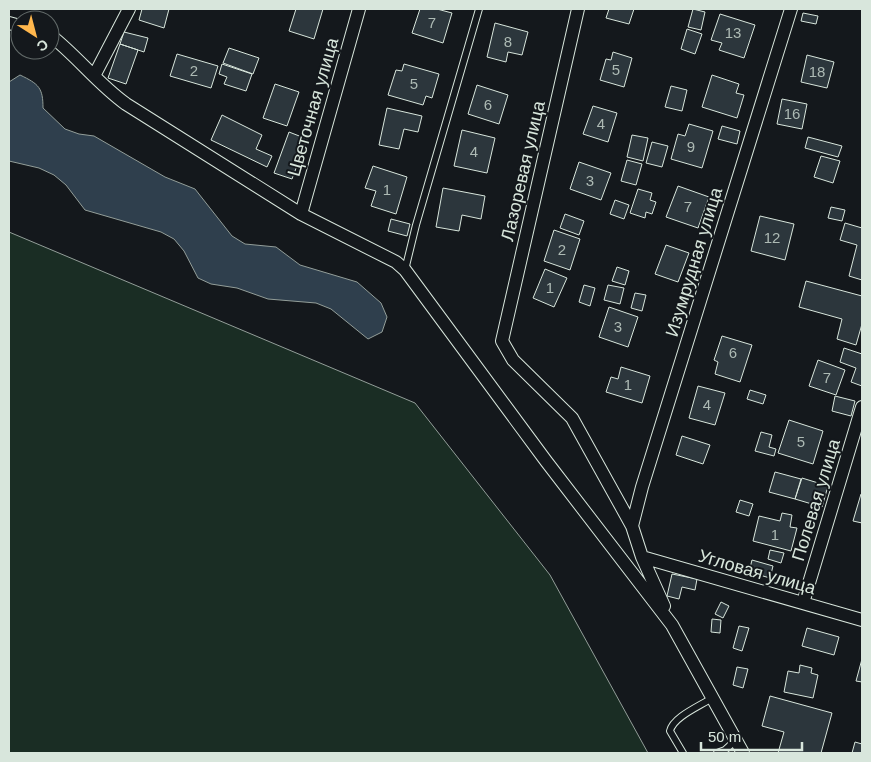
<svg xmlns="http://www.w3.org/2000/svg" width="871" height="762" font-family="Arial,sans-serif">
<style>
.green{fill:#1a2d24;stroke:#939e99}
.water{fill:#2f3f4d;stroke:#939e99}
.building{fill:#2c363c;stroke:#d8e6dc}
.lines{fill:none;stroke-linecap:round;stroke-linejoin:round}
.lane-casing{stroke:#d8e6dc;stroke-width:8}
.street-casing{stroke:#d8e6dc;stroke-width:14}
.lane{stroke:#14181c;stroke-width:6}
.street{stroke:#14181c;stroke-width:12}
.labels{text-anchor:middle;stroke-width:4;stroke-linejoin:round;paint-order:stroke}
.number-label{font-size:15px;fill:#adbab4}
.street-label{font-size:18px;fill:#d8e6dc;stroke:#14181c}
</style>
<rect width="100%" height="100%" fill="#14181c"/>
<!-- green -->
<path class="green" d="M9,232L415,403L550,575L648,753H9Z"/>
<!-- water -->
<path class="water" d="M20,75C39,84 43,88 43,108L65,129L79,134L94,136L165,177L195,189L232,236L245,244L276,247L300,265L357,282L381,303L387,317L382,332L368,339L331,309L316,303L268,299L237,288L211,284L198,278L184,251L174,239L161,232L85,210L66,185L54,175L39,168L9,161V82Z"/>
<!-- building -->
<path class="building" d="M142,9H169L164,28L139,20Z
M296,9H323L314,39L289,31Z
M420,9H437L452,13L443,43L412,33Z
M609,9H634L629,24L606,18Z
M693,9L705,12L701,30L688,27Z
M803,13L818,16L816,24L801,21Z
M720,14L755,25L744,58L719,50L722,43L711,40Z
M495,23L528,32L522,55L508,52L506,62L487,57Z
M687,29L702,34L695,54L681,49Z
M124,32L148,38L144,52L120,44Z
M120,44L138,50L126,84L108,78Z
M229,48L259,58L253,74L223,63Z
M613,52L632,58L624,87L600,80L606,59L611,60Z
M177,54L218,66L211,88L170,76Z
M807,55L834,62L827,88L801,82Z
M222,64L252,74L246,91L224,84L227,77L219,74Z
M404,64L439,74L432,98L426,96L423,105L388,95L396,70L402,71Z
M712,75L739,84L736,93L744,95L737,118L702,107Z
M275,84L299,92L287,126L263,118Z
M477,85L508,95L499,124L468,114Z
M671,86L687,90L682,111L665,107Z
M782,99L807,104L802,129L777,124Z
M593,106L617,113L608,142L583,134Z
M387,108L422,116L418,132L404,129L399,149L379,145Z
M222,115L262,135L256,149L272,156L267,167L211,140Z
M689,124L713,131L702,168L671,159L678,134L685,136Z
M722,126L740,131L737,144L718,139Z
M462,130L495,138L487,173L454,166Z
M289,132L307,139L292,179L274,173Z
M632,135L648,138L643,161L627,157Z
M808,137L842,146L838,157L805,148Z
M652,142L668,146L662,167L646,163Z
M821,156L840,161L833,183L814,177Z
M627,160L642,164L636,185L621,181Z
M579,162L611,173L601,200L570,189Z
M373,166L407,177L396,214L371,206L376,191L365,188Z
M678,186L709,197L698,228L666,217Z
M443,188L485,196L481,219L462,215L459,231L436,227Z
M638,189L652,193L650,200L656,202L652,214L646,212L645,218L630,213Z
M615,200L629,205L624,219L610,214Z
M831,207L845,210L842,221L828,218Z
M565,214L584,221L579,235L560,228Z
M760,216L794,224L785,260L751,251Z
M391,219L410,224L407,236L388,231Z
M845,223L862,228V280L849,276L857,245L840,240Z
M554,230L580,239L570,270L544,261Z
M666,245L689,253L678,282L655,274Z
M617,267L629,271L625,285L612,281Z
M545,269L567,278L554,307L533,298Z
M806,281L862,296V324L856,345L837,339L842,319L799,307Z
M584,285L595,288L590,306L579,302Z
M608,285L624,288L620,304L604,300Z
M635,293L646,295L642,311L631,308Z
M609,307L638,317L628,347L599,337Z
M722,336L752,345L740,382L715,374L718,362L714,360Z
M844,348L862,354V386L851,382L856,368L840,362Z
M818,360L845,370L836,395L809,386Z
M621,367L650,376L642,403L606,392L611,377L618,379Z
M698,386L725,393L715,425L689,418Z
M750,390L766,395L763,404L747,399Z
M835,396L855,401L851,416L832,411Z
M789,420L823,431L813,464L778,453Z
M761,432L772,435L769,447L776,449L774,456L755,451Z
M682,436L710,445L703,464L676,455Z
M775,472L801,479L795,499L769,492Z
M802,478L828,486L822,507L795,499Z
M861,494H862V523L853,521Z
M740,500L753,504L749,516L736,512Z
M782,513L792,515L790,527L797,528L791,551L753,541L759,516L780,521Z
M770,550L784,553L781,563L768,559Z
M752,560L773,566L770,578L749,572Z
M672,574L697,579L695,590L682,587L679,599L667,596Z
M721,602L729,606L723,618L715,614Z
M712,619L721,620L720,633L711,632Z
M739,626L749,628L742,651L733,648Z
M807,628L839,637L834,655L802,646Z
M862,659V682L856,681Z
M800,665L812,668L811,673L818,675L813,698L784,692L788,671L799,673Z
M737,667L748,669L743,688L733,685Z
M770,696L832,713L821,753H778L784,732L762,726Z
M855,742L862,744V753H852Z"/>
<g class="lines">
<defs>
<path id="lane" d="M405,270L416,225L479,9
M683,753L670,731C673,717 700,706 712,698
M717,753L725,750L736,740"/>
<path id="street" d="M578,9L502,341L513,360L572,418L632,526L642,557L664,606
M9,23L20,26
M50,35C77,56 98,84 126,104L301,214L396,262L405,270L546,461L672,625L743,753
M94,76L129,9
M301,214L359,9
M632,526L642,487L791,9
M642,557L862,620
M803,603L862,407"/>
</defs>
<!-- lane casing -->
<use href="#lane" class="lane-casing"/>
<!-- street casing -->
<use href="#street" class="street-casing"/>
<!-- lane -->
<use href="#lane" class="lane"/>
<!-- street -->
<use href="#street" class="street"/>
</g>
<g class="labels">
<!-- number labels -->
<g class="number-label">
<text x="432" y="28">7</text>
<text x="733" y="38">13</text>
<text x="508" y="47">8</text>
<text x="616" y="75">5</text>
<text x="194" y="76">2</text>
<text x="817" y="77">18</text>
<text x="414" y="89">5</text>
<text x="488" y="110">6</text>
<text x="792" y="119">16</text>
<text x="601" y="129">4</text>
<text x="691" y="152">9</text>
<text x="474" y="157">4</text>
<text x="590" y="186">3</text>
<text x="387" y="195">1</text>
<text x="688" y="212">7</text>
<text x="772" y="243">12</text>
<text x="562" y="255">2</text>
<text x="550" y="293">1</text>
<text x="618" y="332">3</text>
<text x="733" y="358">6</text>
<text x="827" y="383">7</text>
<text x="628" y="390">1</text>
<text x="707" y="410">4</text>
<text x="801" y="447">5</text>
<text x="775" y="540">1</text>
</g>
<!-- street labels -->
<g class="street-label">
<text transform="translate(313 107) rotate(-74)" y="6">Цветочная улица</text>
<text transform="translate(523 171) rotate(-77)" y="6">Лазоревая улица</text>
<text transform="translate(694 262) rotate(-73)" y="6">Изумрудная улица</text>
<text transform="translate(816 500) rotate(-73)" y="6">Полевая улица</text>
<text transform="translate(757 572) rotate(16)" y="6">Угловая улица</text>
</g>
</g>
<!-- border -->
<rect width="871" height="762" fill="none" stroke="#d8e6dc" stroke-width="20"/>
<!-- north arrow -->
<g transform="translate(35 35) rotate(144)"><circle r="24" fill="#14181c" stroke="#626a69"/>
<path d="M0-4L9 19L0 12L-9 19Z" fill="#ffb74d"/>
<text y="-8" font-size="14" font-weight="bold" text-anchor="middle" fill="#d8e6dc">С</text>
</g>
<!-- scale -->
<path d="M701 742v8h101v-8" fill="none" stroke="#d8e6dc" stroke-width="2.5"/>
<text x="708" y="742" font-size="15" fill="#d8e6dc" stroke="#14181c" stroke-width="4" paint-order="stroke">50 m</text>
</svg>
